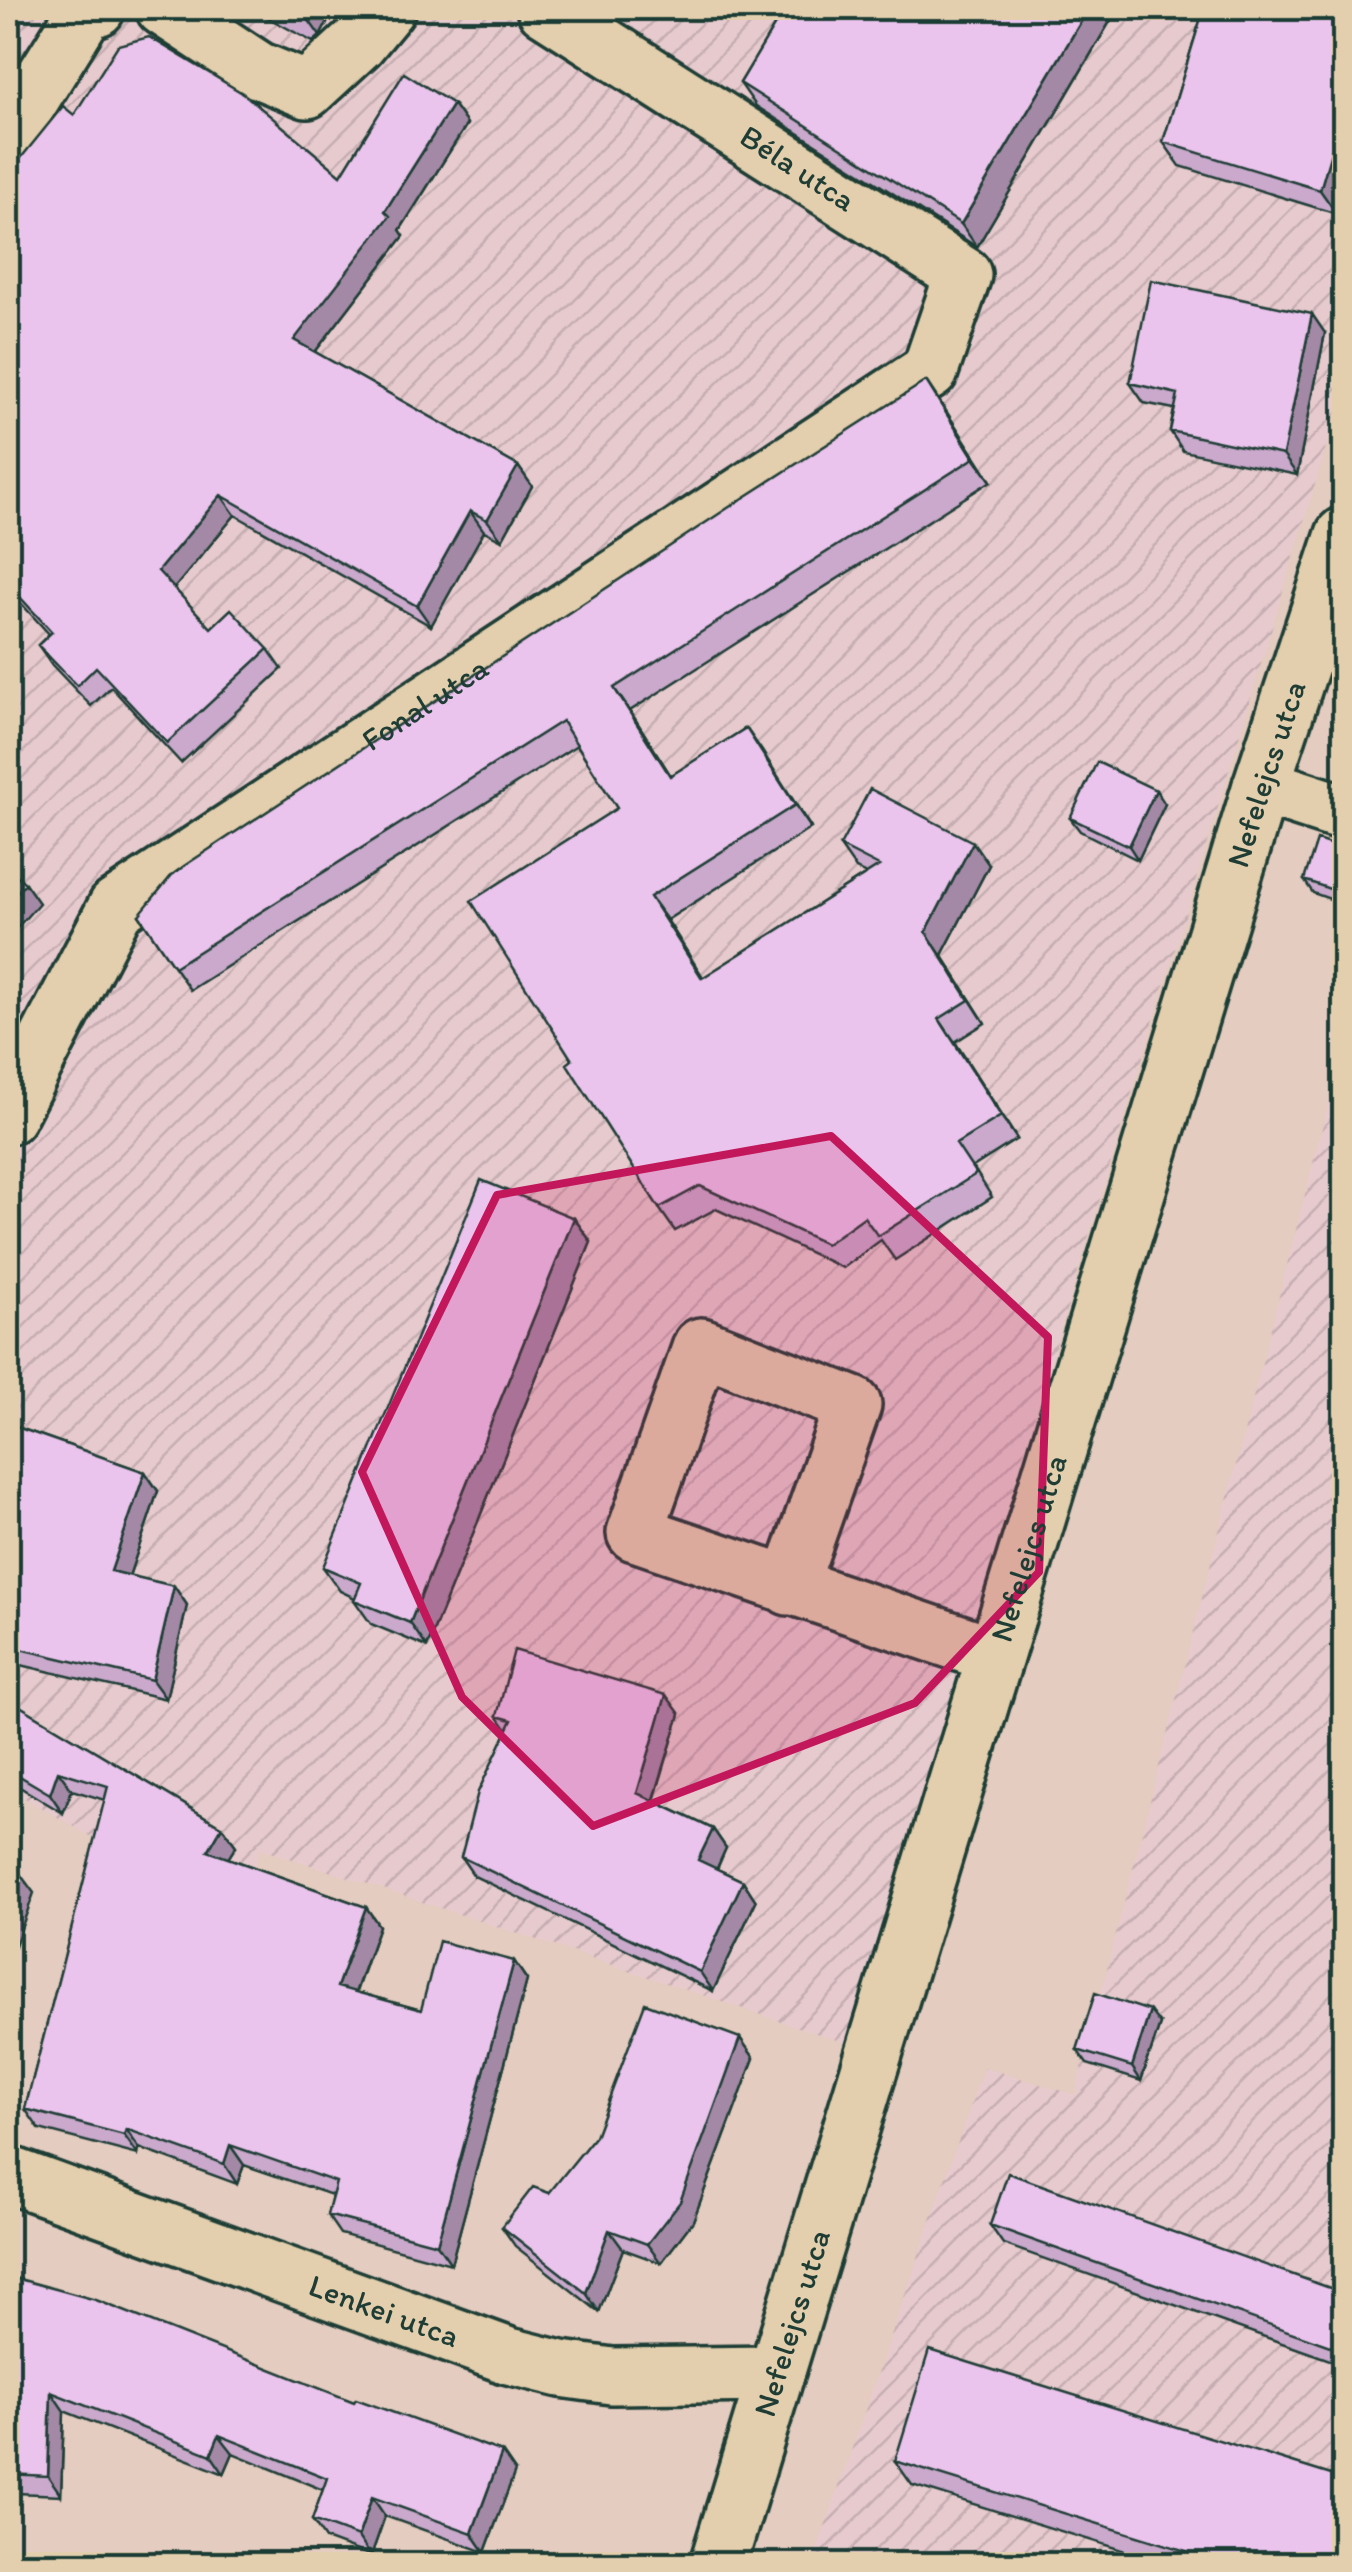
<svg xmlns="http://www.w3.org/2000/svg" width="1352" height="2572" font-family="Itim,sans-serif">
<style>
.industrial{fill:url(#industrial-furrows)}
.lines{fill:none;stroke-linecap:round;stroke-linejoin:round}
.minor-casing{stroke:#1f3d34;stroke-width:62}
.minor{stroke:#e3cfad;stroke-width:55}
.wall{fill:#caa9cc;stroke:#1f3d34;stroke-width:2.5}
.shaded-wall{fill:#a489a6;stroke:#1f3d34;stroke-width:2.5}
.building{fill:#ebc4ed;stroke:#1f3d34;stroke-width:2.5}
.marked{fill:#c2185b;fill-opacity:0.2;stroke:#c2185b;stroke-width:8;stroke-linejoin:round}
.labels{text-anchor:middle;stroke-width:8;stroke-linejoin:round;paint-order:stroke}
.street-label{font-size:32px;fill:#1f3d34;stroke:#e3cfad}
</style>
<defs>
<pattern id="industrial-furrows" width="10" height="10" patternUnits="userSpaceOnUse" patternTransform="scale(2.5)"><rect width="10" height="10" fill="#e7cace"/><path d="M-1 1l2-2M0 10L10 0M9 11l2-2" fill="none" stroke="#c6aeb2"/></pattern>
</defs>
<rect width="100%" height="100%" fill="#e5ccc0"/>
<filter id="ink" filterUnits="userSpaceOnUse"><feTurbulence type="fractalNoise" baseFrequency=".01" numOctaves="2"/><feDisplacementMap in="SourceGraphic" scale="20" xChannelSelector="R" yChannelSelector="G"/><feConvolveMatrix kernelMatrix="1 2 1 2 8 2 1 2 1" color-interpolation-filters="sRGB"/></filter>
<g filter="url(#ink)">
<!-- industrial -->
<path class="industrial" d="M8,8H1344V388L846,2043L260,1848L237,1922L8,1788Z
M1344,1042V2564H812L984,2067L1075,2095Z"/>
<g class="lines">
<defs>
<g id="minor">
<path d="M164,8L258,70L307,90L358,43L387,8"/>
<path d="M8,136L85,12L97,8"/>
<path d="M1261,786L1344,813"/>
<path id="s1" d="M8,1116L116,907L930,371L963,275L545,8"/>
<path d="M789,1587L853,1405L701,1346L635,1533L995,1655"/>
<path id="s2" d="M8,2174L509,2356L561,2369L612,2376L775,2374"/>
<path id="s3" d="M718,2564L1261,786L1344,535"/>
</g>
</defs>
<!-- minor casing -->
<use href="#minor" class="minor-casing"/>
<!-- minor -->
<use href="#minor" class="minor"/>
</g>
<!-- wall -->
<path class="wall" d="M250,8H335L320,36L313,42Z
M785,8H1118L977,247L756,106L740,83Z
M1204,8L1337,214L1180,166L1163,142Z
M453,104L467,124L400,230L404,236L315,352L518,466L532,486L502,540L484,531L431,626L235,515L174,588L211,628L268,649L282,669L181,763L111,687L91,706L52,665L38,645L49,634L8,589V174L74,115L341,175Z
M1325,333L1297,475L1183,451L1170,431L1174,409L1144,403L1130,383Z
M942,405L991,481L630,711L671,776L746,728L811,828L667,920L703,978L866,874L856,869L840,846L989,865L942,955L985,1023L955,1042L1017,1139L973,1167L992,1197L895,1260L881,1240L843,1268L716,1209L675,1231L659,1208L572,1060L617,808L577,745L190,990L139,915Z
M1165,804L1138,860L1080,831L1070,818Z
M1344,849V904L1313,893L1304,880Z
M574,1218L591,1242L427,1647L371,1624L354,1600L355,1598L340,1591L323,1567Z
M8,1424L145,1472L158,1491L129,1576L174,1586L187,1605L166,1699L8,1662Z
M8,1699L222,1827L236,1846L228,1858L366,1907L379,1926L356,1992L421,2010L514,1961L527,1980L451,2264L340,2234L327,2215L332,2195L244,2165L237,2184L139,2148L138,2155L39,2129L25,2109L105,1800L72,1790L63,1813L8,1780Z
M680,1714L654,1801L713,1829L726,1848L717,1869L743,1881L756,1901L713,1991L474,1876L461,1857L507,1730L497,1716Z
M1160,2024L1141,2081L1087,2064L1077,2050Z
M740,2038L754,2058L693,2221L661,2263L623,2249L599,2312L515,2246L502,2227L549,2193Z
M990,2225L1344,2293V2365L1003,2244Z
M8,2276L354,2402L502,2452L515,2471L485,2552L385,2516L371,2556L325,2539L312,2520L323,2490L233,2453L224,2474L64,2411L61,2495L16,2493L8,2480Z
M895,2461L1344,2564H1167L912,2485Z"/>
<!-- shaded-wall -->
<path class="shaded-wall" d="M306,8H335L320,36L303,12Z
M1089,8H1118L977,247L961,224Z
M453,104L467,124L400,230L404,236L308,361L294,340L385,211Z
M1344,108V188L1337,214L1320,190Z
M1312,314L1325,333L1297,475L1283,455Z
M926,381L942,405L991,481L974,458Z
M518,466L532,486L502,540L487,520Z
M221,495L235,515L172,591L158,571Z
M470,511L484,531L431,626L417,606Z
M614,688L630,711L686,800L670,776Z
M746,728L762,751L811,828L795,805Z
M1156,790L1165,804L1138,860L1129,846Z
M973,842L989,865L942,955L985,1023L926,932Z
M25,883L39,903L8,938V902Z
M650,897L667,920L718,1001L702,978Z
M939,1019L955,1042L1017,1139L1001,1116Z
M574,1218L591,1242L427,1647L410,1623Z
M145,1472L158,1491L124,1591L111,1571Z
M174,1586L187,1605L166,1699L152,1680Z
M666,1695L680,1714L650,1812L637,1793Z
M58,1771L72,1790L63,1813L50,1794Z
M222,1827L236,1846L221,1870L208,1851Z
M713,1829L726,1848L712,1879L698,1860Z
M20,1874L34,1893L8,1965V1908Z
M743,1881L756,1901L713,1991L700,1972Z
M366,1907L379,1926L350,2007L337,1987Z
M514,1961L527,1980L451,2264L437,2244Z
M1150,2011L1160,2024L1141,2081L1132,2067Z
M740,2038L754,2058L693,2221L661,2263L647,2244Z
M126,2129L139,2148L138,2155L124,2135Z
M230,2145L244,2165L237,2184L224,2164Z
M609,2230L623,2249L599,2312L586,2293Z
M51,2392L64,2411L61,2495L48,2476Z
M219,2435L233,2453L224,2474L211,2455Z
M502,2452L515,2471L485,2552L472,2533Z
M372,2497L385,2516L371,2556L358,2537Z"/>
<!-- building -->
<path class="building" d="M276,8H306L296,19Z
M785,8H1089L961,224L740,83Z
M1204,8H1344V108L1320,190L1163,142Z
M149,37L244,94L341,175L404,73L453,104L385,211L390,216L294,340L518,466L487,520L470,511L417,606L221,495L158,571L211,628L231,609L268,649L167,743L96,667L77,686L38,645L52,632L8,584V174L63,106L74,115L118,45Z
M1151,280L1312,314L1283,455L1170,431L1178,394L1130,383Z
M926,381L974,458L614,688L670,776L746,728L795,805L650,897L702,978L879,866L840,846L870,789L973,842L926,932L969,1000L939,1019L1001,1116L956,1144L976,1174L878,1236L864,1217L826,1244L700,1186L659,1208L567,1064L572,1060L471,901L617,808L562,721L174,967L139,915L172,875L184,866L734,504Z
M1097,762L1156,790L1129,846L1070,818Z
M1317,840L1344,849V894L1304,880Z
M8,867L25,883L8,902Z
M481,1180L574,1218L410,1623L354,1600L361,1583L323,1567Z
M8,1424L145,1472L111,1571L174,1586L152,1680L8,1646Z
M514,1650L666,1695L637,1793L713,1829L698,1860L743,1881L700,1972L461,1857L478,1792L512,1720L497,1716Z
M8,1699L222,1827L208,1851L366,1907L337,1987L421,2010L439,1941L514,1961L437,2244L327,2215L336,2182L230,2145L224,2164L126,2129L124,2135L25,2109L108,1786L58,1771L50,1794L8,1769Z
M8,1869L20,1874L8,1908Z
M1095,1993L1150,2011L1132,2067L1077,2050Z
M645,2003L740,2038L680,2202L647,2244L609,2230L586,2293L502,2227L533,2187L549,2193L595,2136Z
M1008,2173L1344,2293V2351L990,2225Z
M8,2276L96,2300L354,2402L356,2399L502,2452L472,2533L372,2497L358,2537L312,2520L327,2478L219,2435L211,2455L51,2392L48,2476L8,2474Z
M929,2350L1344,2479V2564H1228L895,2461Z"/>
</g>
<!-- marked area -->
<path class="marked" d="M831,1136L1048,1337L1039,1572L915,1703L593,1826L462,1697L362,1472L497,1195Z"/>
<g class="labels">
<!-- street labels -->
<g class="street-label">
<text transform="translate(798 168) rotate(33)" y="11">Béla utca</text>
<text dy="11" stroke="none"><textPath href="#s1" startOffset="605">Fonal utca</textPath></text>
<text dy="11" stroke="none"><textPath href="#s3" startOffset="1872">Nefelejcs utca</textPath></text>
<text dy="11" stroke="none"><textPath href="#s3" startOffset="1062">Nefelejcs utca</textPath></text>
<text dy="11" stroke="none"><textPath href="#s2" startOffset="400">Lenkei utca</textPath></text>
<text dy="11" stroke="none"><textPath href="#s3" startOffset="252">Nefelejcs utca</textPath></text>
</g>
</g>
<!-- margin -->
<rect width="1352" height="2572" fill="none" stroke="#e3cfad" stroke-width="40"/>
<rect x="20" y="20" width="1312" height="2532" fill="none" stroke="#1f3d34" stroke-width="4" filter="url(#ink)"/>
</svg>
